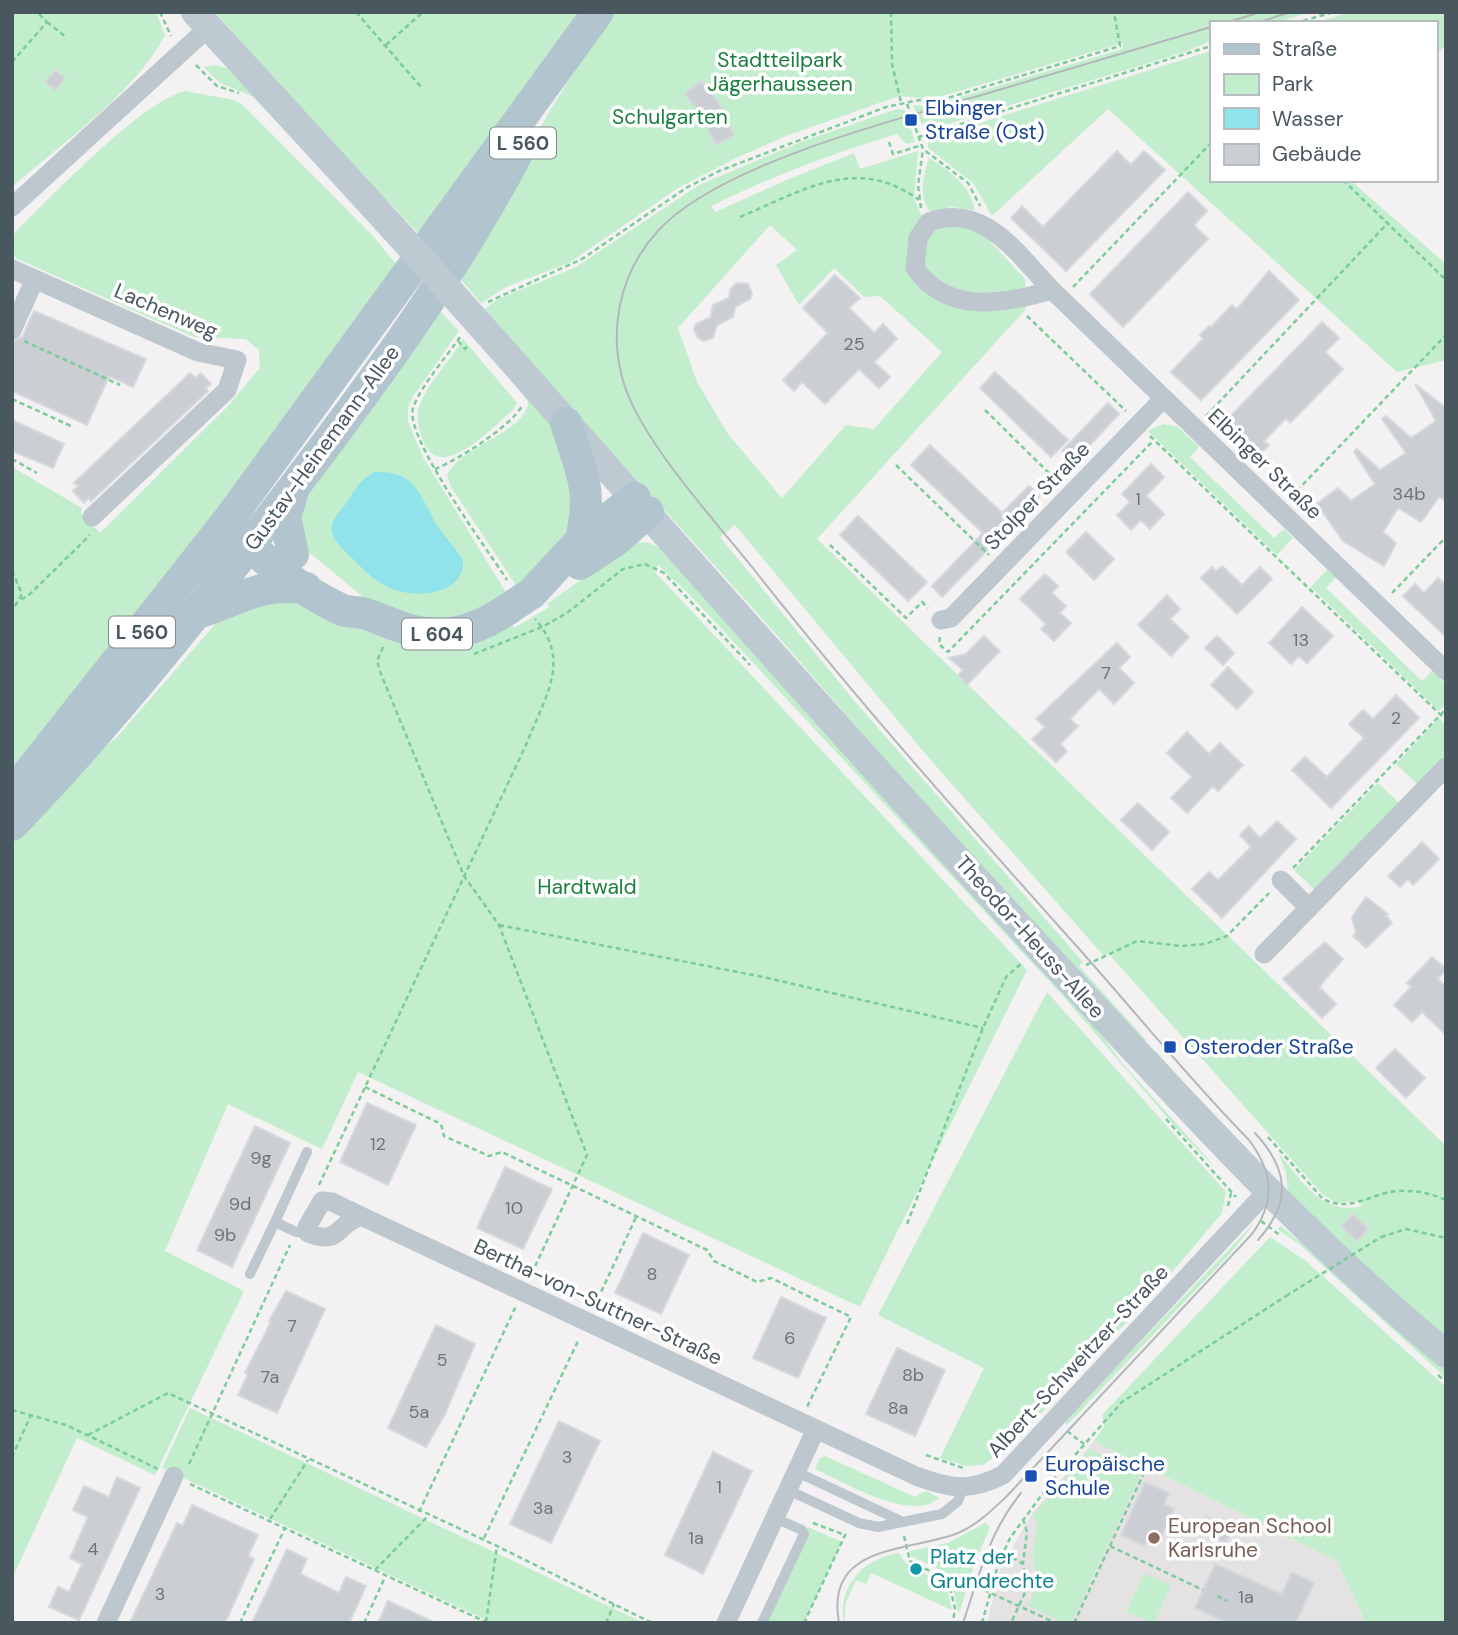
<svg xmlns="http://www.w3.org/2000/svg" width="1458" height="1635" font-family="'DM Sans',sans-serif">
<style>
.education{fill:#e4e2e3}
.green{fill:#c2eecd;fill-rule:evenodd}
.water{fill:#90e3ea}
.building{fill:#cbcfd3;stroke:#d5d8dc;stroke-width:2}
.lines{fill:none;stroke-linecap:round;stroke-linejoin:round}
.path{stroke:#7acc99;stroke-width:2.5;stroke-dasharray:5 3.5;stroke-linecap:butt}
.lane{stroke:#bdc7cd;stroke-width:10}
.street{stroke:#bdc7cd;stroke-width:19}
.secondary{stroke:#bdcad2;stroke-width:28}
.primary{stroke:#b2c4ce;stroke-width:32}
.tram{stroke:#b3b7bb;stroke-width:2}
.path-bridge{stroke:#7acc99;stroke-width:2.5;stroke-dasharray:5 3.5;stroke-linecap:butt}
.secondary-bridge{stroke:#bdcad2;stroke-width:28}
.primary-bridge{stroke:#b2c4ce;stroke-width:32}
.transit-dot{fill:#1a4fb4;stroke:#fff;stroke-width:2.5}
.education-dot{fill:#8d6e63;stroke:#fff;stroke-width:2.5}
.culture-dot{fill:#0f9aa8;stroke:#fff;stroke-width:2.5}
.labels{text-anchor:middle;stroke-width:7;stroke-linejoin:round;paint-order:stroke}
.number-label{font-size:18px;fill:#6a757b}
.shield{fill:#fff;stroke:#80898e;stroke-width:2}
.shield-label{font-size:19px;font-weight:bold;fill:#49575e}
.park-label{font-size:21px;fill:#1b7f3f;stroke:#fff}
.transit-label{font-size:21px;fill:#164399;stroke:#fff;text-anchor:start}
.street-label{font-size:21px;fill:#49575e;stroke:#fff}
.education-label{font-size:21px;fill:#785e54;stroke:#fff;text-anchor:start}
.culture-label{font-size:21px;fill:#0d838f;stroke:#fff;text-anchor:start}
</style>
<rect width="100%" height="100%" fill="#f3f1f1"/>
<!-- education -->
<path class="education" d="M1094,1441L1337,1561L1366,1623H987L1000,1569L1031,1515Z"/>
<!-- green -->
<path class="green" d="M12,12H156L165,35C135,93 61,144 12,187Z
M215,12H585L424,239L387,200L383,202Z
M611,12H1311L1275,23H1211V41L1185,52L925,131L913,105L930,106L1123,49V43L932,99L899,96L786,136L736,158L678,188L569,263L506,287L481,303L457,275L551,109Z
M1351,12H1446V45L1435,54V23H1314Z
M1211,51V180H1350L1446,264V360L1397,372L1108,109L992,216L974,184L928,148V139L934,137Z
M215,65L227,68L239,78L370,221L252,96L220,83L204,67Z
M185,91L234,100L243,105L372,235L402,271L12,780V467L82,508L81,513L100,533L226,408L260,368L259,350L246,339L194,337L17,259L12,252L15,232C53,196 139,103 185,91Z
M897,109L905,110L915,142L906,144L897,134C832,153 771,177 711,206L715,212L789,179L854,153L860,169L918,151L914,198L923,219L916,229L962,224L987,238L1025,279L1026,309L817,539L1446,1146V1342L1288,1193L1286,1173L1279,1154C1303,1181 1321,1216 1362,1206L1359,1201L1336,1203L1323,1195L1108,953L1104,956L928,757L735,525L720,537L857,704L1083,962L1079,966L1146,1040L1144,1043L1153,1053L1156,1051L1222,1128C1064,970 921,799 774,632C683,529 589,428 496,327L498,324L485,309L496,300L576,267L699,185L801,142ZM770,225L797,250L776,265L799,305L834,268L864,297L880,296L942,352L874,429L846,425L782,498L728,434L697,382L678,328ZM1353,1215L1368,1229L1356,1241L1341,1226Z
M929,158C949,171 970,184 975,210L951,207L931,213C918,197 923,177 929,158Z
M437,308L459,331L414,395L408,407V422L424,459L507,594L496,604L442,622L374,606L304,548L294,511Z
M463,339L517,403L513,410C491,428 439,487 422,438C418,426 415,413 421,402C431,379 451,360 463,339Z
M520,390L545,413L571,455L580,518L552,560L516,585L451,487L447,476C456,448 528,431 528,402Z
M1163,424L1178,427L1199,447L1190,457L1274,538L1284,529L1293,538L1277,555L1148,431Z
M634,542L650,543L662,549L1101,1034L1123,1064L1218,1170L1177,1129L1064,997L690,595L658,565L655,572L1027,970L860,1307L358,1072L322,1149L228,1104L165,1251L244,1291L155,1475L77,1438L12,1579V838L91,758L117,737L224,614L269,592L363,625L512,624L514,628L549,607L547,604Z
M1328,569L1336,577L1326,588L1422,681L1432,671L1446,684V704L1439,711L1311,587Z
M1439,718L1446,725V755L1417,784L1396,764Z
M1378,783L1399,803L1316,891L1294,870Z
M1047,992L1226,1192L1222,1213L1163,1283L1013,1443L983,1465L966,1466L940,1458L984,1368L878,1315Z
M1255,1222L1230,1254L1067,1425L1064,1422Z
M1281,1226L1446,1366V1378L1299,1244L1277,1229Z
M1270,1237L1306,1261L1446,1387V1623H1366L1337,1561L1094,1441L1104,1427L1102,1415Z
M190,1408L644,1623H493L162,1468Z
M1090,1449L1140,1476L1071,1623H1065L1027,1605C1040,1588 1034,1574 1033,1555C1033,1539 1041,1530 1033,1515Z
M825,1456L915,1497L926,1491L939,1498C911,1523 844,1482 815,1469L819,1459Z
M985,1523L990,1527L974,1565L959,1614C948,1565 956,1579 911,1556L910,1551L948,1543Z
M808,1527L842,1542L804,1623H762Z
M899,1553C907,1570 928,1575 945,1582L952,1610L871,1573L866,1584L856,1580L846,1602L844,1623C837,1586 864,1558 899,1553Z
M1144,1573L1171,1585L1154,1623L1126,1612Z"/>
<!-- water -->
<path class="water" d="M375,472C416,470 419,495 437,525C445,538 456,547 463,561C465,595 413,599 390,588C374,581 364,570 352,558C345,551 334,542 332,532C329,522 340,511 346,504C354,491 360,479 375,472Z"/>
<!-- building -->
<path class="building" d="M55,70L65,78L55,90L45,82Z
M701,81L718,101L734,135L716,145L700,113L685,94Z
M1117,151L1131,165L1144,151L1165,170L1066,271L1011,218L1022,206L1043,227Z
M1188,192L1207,211L1194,225L1208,239L1123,327L1090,294Z
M1269,271L1299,300L1201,400L1171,372L1203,339L1200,335L1209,326L1211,327L1232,305L1237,309Z
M835,275L860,298L849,308L874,333L883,324L897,339L874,362L890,377L879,388L859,369L825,404L802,382L794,391L783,380L828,333L803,308Z
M736,283L748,284L752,293L750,299L735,307L733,317L717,325L713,338L704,341L698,338L694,330L696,324L711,317L713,305L729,298L730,290Z
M34,311L146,359L133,387L109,376L87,425L12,391V342L23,336Z
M1322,322L1339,338L1325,352L1343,369L1290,423L1286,418L1264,441L1269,445L1258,456L1224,423Z
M995,372L1068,440L1051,457L980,388Z
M190,373L196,378L201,373L211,384L206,388L208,391L91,501L89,498L84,503L73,491L78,486L74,483Z
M1415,384L1446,408V501L1439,497L1421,522L1398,508L1383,532L1396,543L1384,566L1343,541L1317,504L1338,488L1351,501L1375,484L1354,452L1357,449L1380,470L1406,453L1382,419L1386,416L1411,438L1436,421Z
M1108,403L1119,414L1074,462L1062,451Z
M12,420L64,444L53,468L12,451Z
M930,445L1002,513L1029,486L1040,496L942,597L932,586L983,533L911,465Z
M1151,464L1164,477L1146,496L1164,514L1150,529L1141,520L1131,530L1117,515L1130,502L1122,494Z
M858,516L927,582L908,601L840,535Z
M1086,532L1114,559L1094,580L1066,552Z
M1222,566L1242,585L1260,567L1272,579L1237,614L1201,578L1212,567L1216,571Z
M1045,574L1058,586L1052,593L1066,606L1060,613L1071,623L1054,641L1041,629L1046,624L1020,599Z
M1438,578L1446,585V637L1403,596L1415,584L1424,593Z
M1167,595L1180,609L1170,619L1189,637L1171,656L1138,625Z
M1302,607L1333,636L1307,663L1299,656L1291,664L1269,643Z
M984,636L1000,651L967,685L958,675L963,670L949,658L966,654Z
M1217,636L1234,653L1223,665L1205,648Z
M1117,643L1130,657L1119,668L1134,683L1114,704L1099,689L1070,719L1078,726L1060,744L1067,751L1056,762L1032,739L1045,727L1036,719Z
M1228,667L1253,692L1237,709L1211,685Z
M1396,695L1419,718L1331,808L1292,770L1305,757L1327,777L1364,738L1349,724L1363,710L1373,719Z
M1187,732L1209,754L1220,743L1243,765L1218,791L1213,786L1187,813L1171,798L1192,777L1167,753Z
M1138,803L1169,832L1152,850L1121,820Z
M1277,821L1296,839L1222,918L1192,889L1209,872L1218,880L1251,847L1240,835L1249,826L1260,838Z
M1422,842L1439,859L1413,885L1408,879L1400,887L1388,876Z
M1366,897L1388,914L1386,916L1392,923L1366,948L1353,936L1356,933L1352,917Z
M1325,942L1343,959L1319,987L1336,1004L1322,1018L1283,979Z
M1432,957L1446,969L1438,979L1446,987V1035L1422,1012L1412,1022L1394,1005L1411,987L1407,983Z
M1395,1049L1425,1078L1406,1098L1376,1068Z
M367,1103L416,1125L388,1185L340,1162Z
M255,1126L290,1143L232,1267L197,1250Z
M505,1167L552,1189L523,1249L477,1228Z
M1353,1214L1368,1229L1357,1241L1341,1226Z
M643,1233L689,1255L661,1314L615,1293Z
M286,1291L325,1309L277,1413L238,1395L248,1374L245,1373L271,1322L269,1321Z
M781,1297L826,1318L798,1378L753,1358Z
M436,1325L475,1344L444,1416L426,1447L388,1428Z
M897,1348L945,1370L915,1436L866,1414Z
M559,1421L600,1441L551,1543L510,1524Z
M713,1452L752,1471L703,1574L665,1555Z
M117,1477L140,1488L79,1620L49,1607L58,1587L69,1592L82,1564L70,1558L88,1517L73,1510L84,1486L109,1497Z
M1145,1482L1169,1493L1164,1504L1174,1509L1160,1540L1150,1535L1144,1546L1121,1535Z
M192,1505L258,1535L248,1556L254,1559L225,1623H130L177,1523L183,1526Z
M1206,1517L1232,1529L1226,1543L1200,1531Z
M287,1549L307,1559L300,1574L339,1593L346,1577L366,1586L349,1623H252Z
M1215,1564L1282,1594L1292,1572L1314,1583L1296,1623H1227L1195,1608Z
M388,1601L436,1623H378Z"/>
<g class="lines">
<!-- path -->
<path class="path" d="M160,12L171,36
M356,12L421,87
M891,12L892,64L901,102
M47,22L66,37
M1295,23L1334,12
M386,45L423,12
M12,62L47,22L37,12
M196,65L217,86L239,93
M907,104L923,149L968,183L980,206
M919,137L1211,46
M889,142L893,154L922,145
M1343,180L1446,280
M921,208L918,185L923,149
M740,217C802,191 857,154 919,200
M1073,287L1211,143
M488,302L582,259L686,188L719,171L886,107L919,100L931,103L1120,46L1114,12
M1027,316L1126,411
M460,337C447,356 420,387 413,408C404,437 488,550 507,580
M24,341L120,385
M458,341L465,349L469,345
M12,399L71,426
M985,410L1057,481
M1206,416L1386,225
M1150,436L1446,720
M12,459L37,473
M896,465L989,555
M435,469C459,459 509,428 522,406
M1291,497L1446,335
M830,545L906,618L922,602L928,608
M12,571L22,594L12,611
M1392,593L1446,537
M21,599L27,597L90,535
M940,637L939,644L948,652L1152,442
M383,647L377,661L381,674L464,876L499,925L587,1155L531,1275
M474,654L542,627L567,613L623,569L645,564L664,573L750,665
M1293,868L1446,709
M499,925L763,977L983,1028
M1086,965L1137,941L1181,946L1205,944L1227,936L1269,893
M365,1087L441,1124L444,1136L489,1156L502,1152L707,1250L714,1261L757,1282L771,1278L851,1317L807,1407
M1166,1119L1236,1197
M1268,1137L1323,1199C1350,1213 1369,1194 1397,1191C1414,1190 1430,1193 1446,1200
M319,1185L526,745C543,700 573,661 535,619
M1228,1206L1231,1193
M1261,1221L1281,1236
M907,1224L983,1028L1006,977L1022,963
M1381,1237L1406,1229L1446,1238
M594,1307L637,1215
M1438,1375L1446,1382
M12,1410L66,1425L158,1469
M1067,1431L1084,1444
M88,1435L168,1393L497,1546L652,1623
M926,1455L963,1468
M12,1457L31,1415
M189,1464L290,1245
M190,1484L488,1623
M419,1512L516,1306
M270,1519L308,1460
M1023,1519L1027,1532L1023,1563
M813,1523L845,1535
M904,1536L910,1561L948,1580L955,1608L953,1623
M484,1538L579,1339
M1110,1546L1203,1590
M1005,1553L1023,1564L1028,1586L1011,1623
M375,1570L428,1516
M984,1590L1056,1623
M1217,1596L1227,1601
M486,1622L497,1546
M933,1622V1623
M240,1623L285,1528
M364,1623L386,1575
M606,1623L614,1604
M804,1623L847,1531
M982,1623L998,1565L1010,1538L1052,1481L1122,1402L1286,1296
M1074,1623L1143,1475"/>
<!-- lane -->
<path class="lane" d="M275,1222L307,1152
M250,1274L275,1222L296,1232L308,1233
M797,1472L903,1522
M788,1490L859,1523L878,1527L942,1514L958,1501L963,1488
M762,1623L804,1534L802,1530L775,1518"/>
<!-- street -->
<path class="street" d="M12,207L209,27
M12,269L198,352L237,360L227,390L92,517
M1052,290C1005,304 947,315 915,268L918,238L929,222C984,201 1019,256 1052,290L1446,671
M12,330L35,279
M941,620L951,618L1164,398
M1281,880L1309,908
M1264,954L1446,767
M322,1201L332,1202L361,1216C335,1225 340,1246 308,1233L307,1227Z
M361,1216L916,1476C951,1489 969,1492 1003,1475L1268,1190
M106,1623L174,1476
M726,1623L816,1429"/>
<!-- secondary -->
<path class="secondary" d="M195,12L394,229
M482,327C673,542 863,759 1060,970C1184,1103 1305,1238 1446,1354"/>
<!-- primary -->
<path class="primary" d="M566,423C581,473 593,486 581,540
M293,491L285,517L293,554
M239,531C262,563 305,592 340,609C348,613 358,611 366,614C392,623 415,636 444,634C468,632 489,622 508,609
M580,564L615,541L648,512
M532,593L581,540L635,498
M198,613C242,599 256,583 306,588
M12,794L230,518L598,12
M12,825C114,719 205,604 294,487C376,379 457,269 520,148"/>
<!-- tram -->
<path class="tram" d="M1225,23L1261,12
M1256,23L1291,12
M1255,1133C1289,1170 1292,1202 1258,1240
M839,1623C824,1543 910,1552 958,1533C977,1525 991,1511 1006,1497L1252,1234C1276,1201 1273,1172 1249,1140C1190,1080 1137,1014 1081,951C970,827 859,703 756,572C717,523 645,445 625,387C607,333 619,274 657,232C716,165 897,119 985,94C1060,72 1136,49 1211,27
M963,1623C979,1576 989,1532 1021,1493"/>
<!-- path-bridge -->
<path class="path-bridge" d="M1286,1296L1381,1237"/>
<!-- secondary-bridge -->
<path class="secondary-bridge" d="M394,229L482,327"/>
<!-- primary-bridge -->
<path class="primary-bridge" d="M508,609L532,593"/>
</g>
<!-- markers -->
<g class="transit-dot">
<rect x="904" y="113" width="14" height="14" rx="3.5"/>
<rect x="1163" y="1040" width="14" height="14" rx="3.5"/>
<rect x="1024" y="1469" width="14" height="14" rx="3.5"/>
</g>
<circle class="education-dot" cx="1154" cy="1538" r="7"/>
<circle class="culture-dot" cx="916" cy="1569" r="7"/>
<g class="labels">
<!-- number labels -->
<g class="number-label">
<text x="854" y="350">25</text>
<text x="1409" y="500">34b</text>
<text x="1138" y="505">1</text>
<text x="1301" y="646">13</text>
<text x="1106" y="679">7</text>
<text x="1396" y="724">2</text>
<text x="378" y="1150">12</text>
<text x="261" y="1164">9g</text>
<text x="240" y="1210">9d</text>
<text x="514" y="1214">10</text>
<text x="225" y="1241">9b</text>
<text x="652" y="1280">8</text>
<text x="292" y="1332">7</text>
<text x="790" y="1344">6</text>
<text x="442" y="1366">5</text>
<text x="913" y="1381">8b</text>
<text x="270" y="1383">7a</text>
<text x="898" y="1414">8a</text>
<text x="419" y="1418">5a</text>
<text x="567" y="1463">3</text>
<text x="719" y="1493">1</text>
<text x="543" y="1514">3a</text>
<text x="696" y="1544">1a</text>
<text x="93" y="1555">4</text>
<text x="160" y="1600">3</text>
<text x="1246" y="1603">1a</text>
</g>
<!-- shield labels -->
<g class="shield">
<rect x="490" y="127.5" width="66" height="31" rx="5"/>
<rect x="109" y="616.5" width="66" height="31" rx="5"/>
<rect x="402" y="618.5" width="70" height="31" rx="5"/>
</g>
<g class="shield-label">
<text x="523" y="150">L 560</text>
<text x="142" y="639">L 560</text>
<text x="437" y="641">L 604</text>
</g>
<!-- park labels -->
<g class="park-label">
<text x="780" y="67">Stadtteilpark<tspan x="780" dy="24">Jägerhausseen</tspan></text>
<text x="670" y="124">Schulgarten</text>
<text x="587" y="894">Hardtwald</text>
</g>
<!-- transit labels -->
<g class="transit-label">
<text x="925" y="115">Elbinger<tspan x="925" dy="24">Straße (Ost)</tspan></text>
<text x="1184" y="1054">Osteroder Straße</text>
<text x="1045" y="1471">Europäische<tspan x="1045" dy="24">Schule</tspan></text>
</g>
<!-- street labels -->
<g class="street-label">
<text transform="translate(166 311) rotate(23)" y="7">Lachenweg</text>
<text transform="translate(322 448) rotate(-54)" y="7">Gustav-Heinemann-Allee</text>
<text transform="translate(1265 464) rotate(44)" y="7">Elbinger Straße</text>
<text transform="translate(1037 496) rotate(-46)" y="7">Stolper Straße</text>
<text transform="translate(1030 937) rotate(48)" y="7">Theodor-Heuss-Allee</text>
<text transform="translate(598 1302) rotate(25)" y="7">Bertha-von-Suttner-Straße</text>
<text transform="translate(1078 1361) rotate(-47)" y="7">Albert-Schweitzer-Straße</text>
</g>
<!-- education labels -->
<g class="education-label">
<text x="1168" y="1533">European School<tspan x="1168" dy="24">Karlsruhe</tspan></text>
</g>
<!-- culture labels -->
<g class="culture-label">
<text x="930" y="1564">Platz der<tspan x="930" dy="24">Grundrechte</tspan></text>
</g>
</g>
<!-- border -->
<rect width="1458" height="1635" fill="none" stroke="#49575e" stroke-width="28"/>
<!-- legend -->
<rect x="1210" y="21" width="228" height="161" fill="#ffffff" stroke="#b6bcbf" stroke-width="2"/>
<rect x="1224" y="44" width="35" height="10" fill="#b2c4ce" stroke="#b6bcbf" stroke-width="2"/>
<text x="1272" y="56" font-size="21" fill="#49575e">Straße</text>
<rect x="1224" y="74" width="35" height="21" fill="#c2eecd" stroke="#b6bcbf" stroke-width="2"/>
<text x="1272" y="91" font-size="21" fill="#49575e">Park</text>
<rect x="1224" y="108" width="35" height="21" fill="#90e3ea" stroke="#b6bcbf" stroke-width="2"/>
<text x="1272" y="126" font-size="21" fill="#49575e">Wasser</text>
<rect x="1224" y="144" width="35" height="21" fill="#cbcfd3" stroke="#b6bcbf" stroke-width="2"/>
<text x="1272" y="161" font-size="21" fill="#49575e">Gebäude</text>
</svg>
